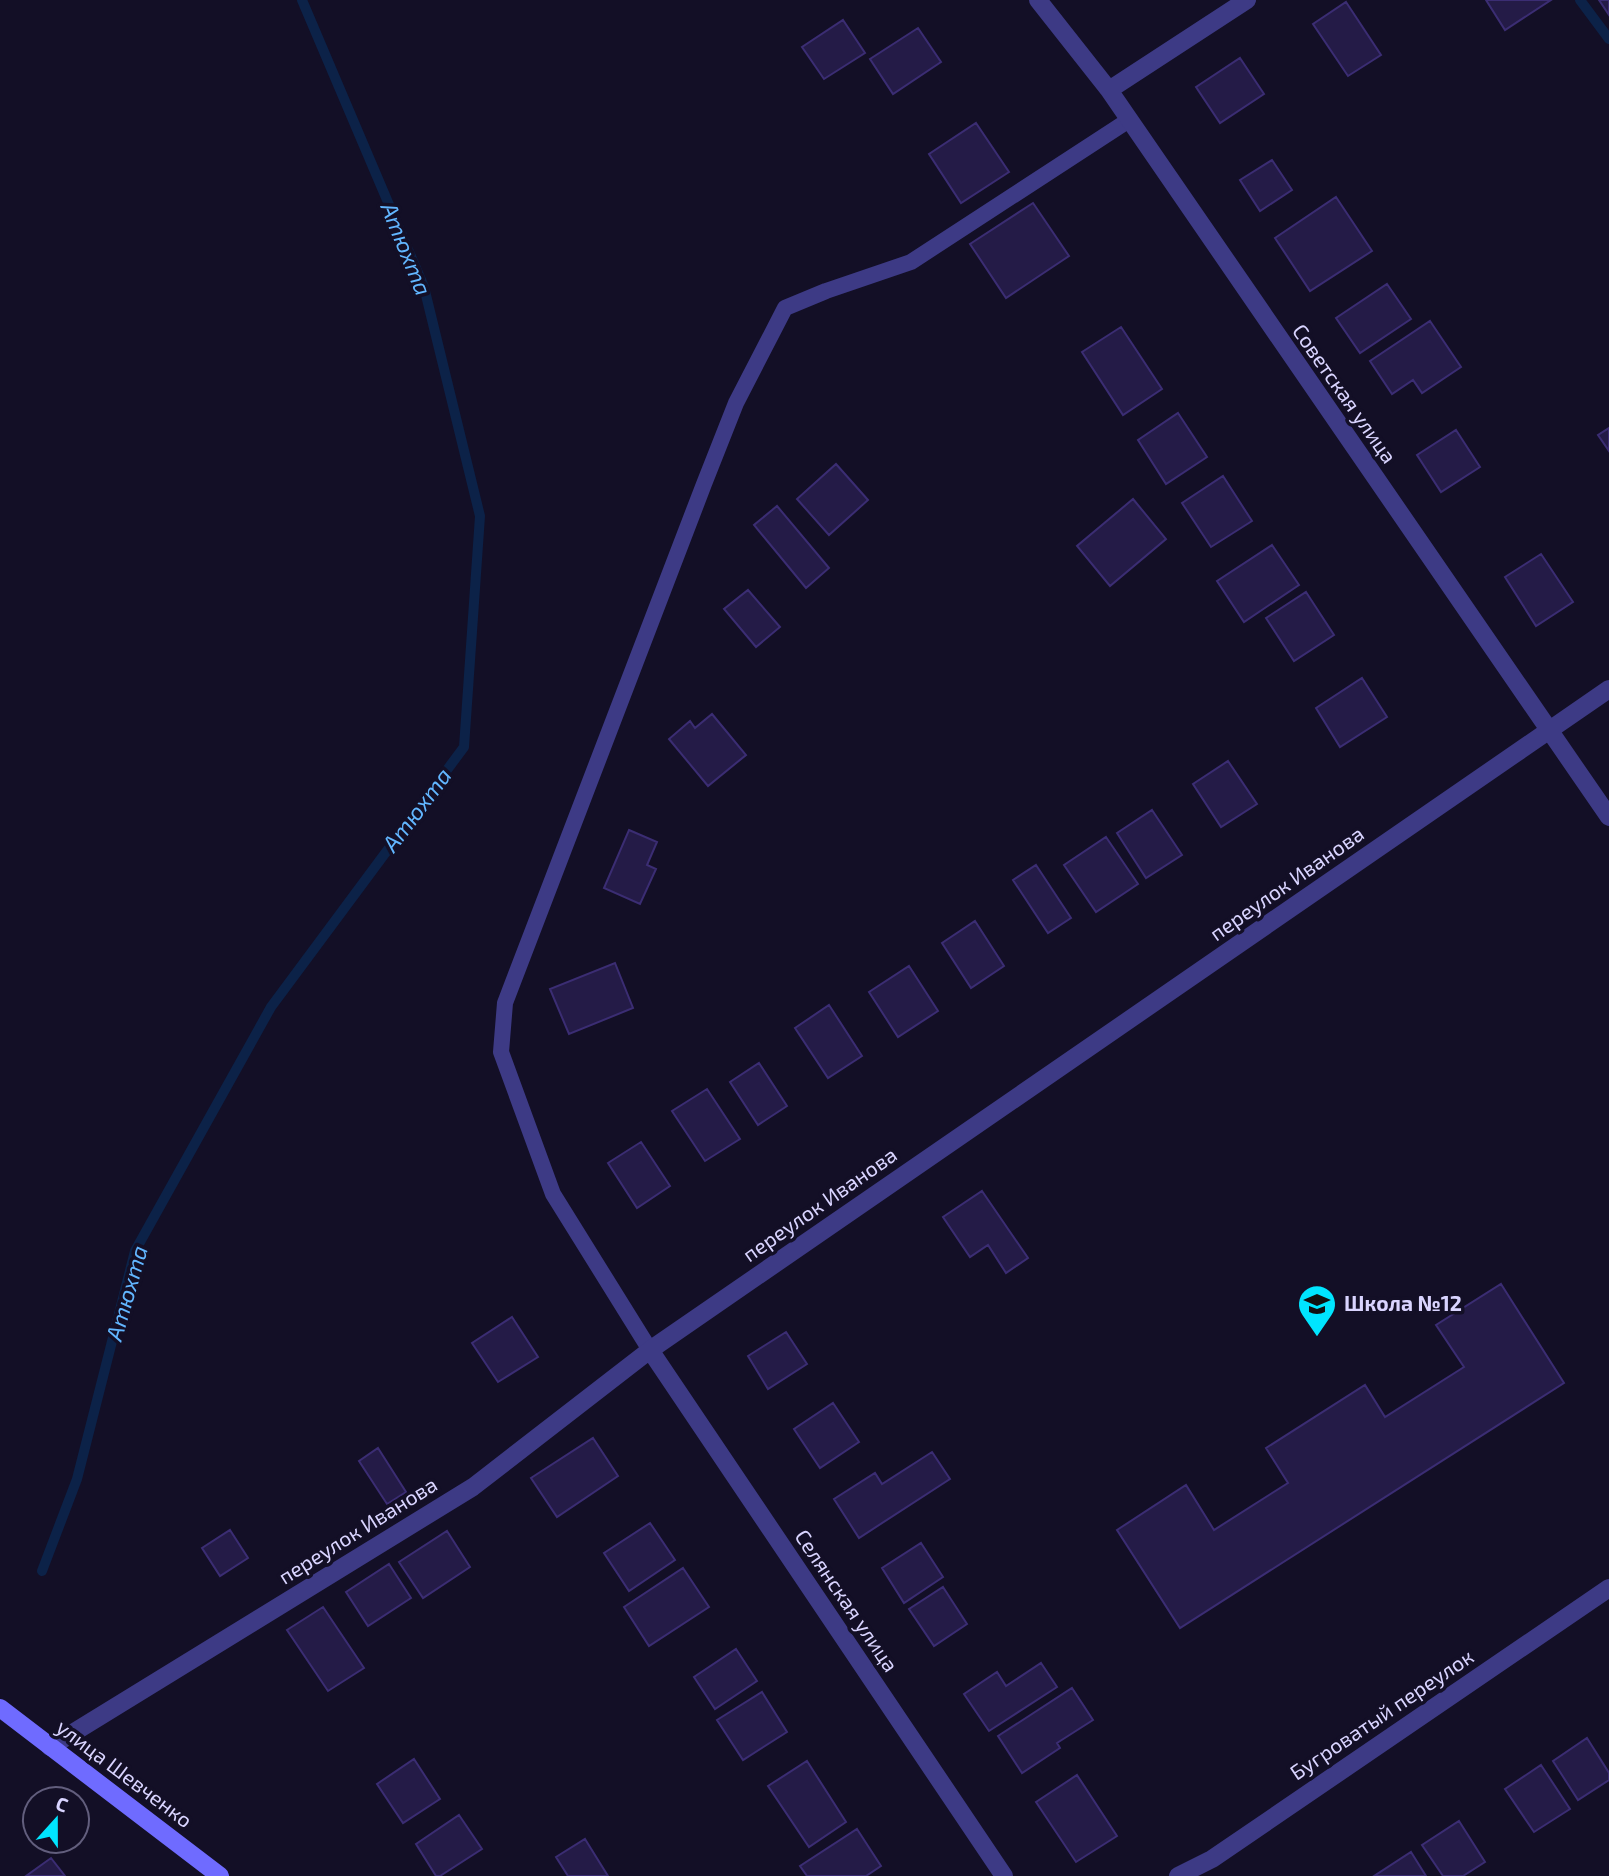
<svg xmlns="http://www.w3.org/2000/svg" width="1609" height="1876" font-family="'Exo 2',sans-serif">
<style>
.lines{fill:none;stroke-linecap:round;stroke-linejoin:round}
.stream{stroke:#0c2248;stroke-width:10}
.building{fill:#241b47;stroke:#3b2d73;stroke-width:2}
.lane{stroke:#3d3a85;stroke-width:16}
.street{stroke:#3d3a85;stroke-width:18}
.secondary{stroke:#6f6bff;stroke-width:18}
.labels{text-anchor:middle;stroke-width:7;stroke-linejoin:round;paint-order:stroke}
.street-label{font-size:21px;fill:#d9d4ff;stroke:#130f26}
.poi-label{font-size:21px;font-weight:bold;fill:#d9d4ff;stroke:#130f26;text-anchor:start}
.water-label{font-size:23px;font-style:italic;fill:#62b6ff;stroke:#130f26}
</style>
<rect width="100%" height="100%" fill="#130f26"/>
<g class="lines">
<!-- stream -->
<path class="stream" d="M1580,0L1609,39
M42,1571L77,1479L135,1251L271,1007L464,747L480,516L424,287L302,0"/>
</g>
<!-- building -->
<path class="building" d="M1486,0H1551L1505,30Z
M1599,0H1609V15Z
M1346,2L1381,55L1348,76L1313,24Z
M843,20L865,53L824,79L802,47Z
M918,28L941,62L893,94L870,59Z
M1240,58L1264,94L1220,123L1196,87Z
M976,123L1009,172L961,203L929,154Z
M1272,160L1292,190L1260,211L1240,180Z
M1336,197L1372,251L1310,291L1275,238Z
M1033,203L1069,256L1006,298L970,244Z
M1387,284L1411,319L1360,353L1336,318Z
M1430,321L1461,367L1422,393L1413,380L1392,394L1370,361Z
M1121,327L1162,389L1123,415L1082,352Z
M1178,413L1207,457L1166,484L1138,440Z
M1609,428V451L1598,435Z
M1456,430L1480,467L1441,492L1417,455Z
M836,464L868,500L829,535L797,499Z
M1223,476L1252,521L1211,547L1182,503Z
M1133,499L1166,539L1110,586L1077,546Z
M777,506L829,568L806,588L754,525Z
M1272,545L1299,585L1244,622L1217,581Z
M1541,554L1573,602L1536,626L1505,577Z
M748,590L780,627L756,647L724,609Z
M1306,592L1334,635L1294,661L1266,618Z
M1362,678L1387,717L1340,747L1316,708Z
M712,714L746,755L708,786L669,739L690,721L695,728Z
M1228,761L1257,804L1221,827L1193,784Z
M1152,810L1182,855L1146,878L1117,833Z
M629,830L657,842L647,865L656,869L640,904L604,888Z
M1106,837L1138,884L1096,912L1064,865Z
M1036,865L1071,918L1048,933L1013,880Z
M975,921L1004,966L971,988L942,943Z
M615,963L633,1008L569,1034L550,989Z
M909,966L938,1011L898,1037L869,992Z
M829,1005L862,1056L828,1078L795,1028Z
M759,1063L787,1106L758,1125L730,1082Z
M707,1089L740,1139L705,1161L672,1111Z
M641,1142L670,1186L637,1208L608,1163Z
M982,1191L1028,1258L1006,1273L988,1245L970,1257L943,1217Z
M1501,1284L1564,1383L1180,1628L1117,1530L1186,1485L1214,1530L1288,1483L1266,1448L1365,1385L1385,1417L1464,1367L1436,1325Z
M512,1317L538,1357L498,1382L472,1343Z
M786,1332L807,1364L768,1389L748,1356Z
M833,1403L859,1442L820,1468L794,1429Z
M593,1438L618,1476L557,1517L531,1478Z
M378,1448L406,1492L387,1504L359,1461Z
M932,1452L950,1479L859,1538L834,1499L875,1473L882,1484Z
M650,1523L675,1560L629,1591L604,1553Z
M230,1530L248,1558L220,1576L202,1548Z
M447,1531L470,1567L423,1598L399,1562Z
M921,1543L943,1577L904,1603L882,1568Z
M389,1564L411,1598L368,1626L346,1592Z
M683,1568L709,1607L649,1646L624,1607Z
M943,1587L967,1624L934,1646L909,1609Z
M323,1607L364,1668L328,1691L287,1630Z
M736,1649L757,1681L715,1709L694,1677Z
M1041,1663L1057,1687L989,1731L964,1694L997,1672L1006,1686Z
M1072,1688L1093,1720L1057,1743L1060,1748L1022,1773L998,1736Z
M762,1692L787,1732L743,1760L717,1720Z
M1587,1738L1609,1773V1780L1578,1800L1553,1761Z
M414,1759L440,1799L403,1823L377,1784Z
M807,1761L846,1822L809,1847L768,1786Z
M1541,1765L1570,1809L1534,1832L1505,1789Z
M1077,1775L1117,1836L1076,1862L1036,1802Z
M459,1815L482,1849L440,1876H436L416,1844Z
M1459,1821L1485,1862L1463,1876H1443L1422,1845Z
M857,1829L881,1866L866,1876H807L800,1866Z
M585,1839L608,1876H568L556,1857Z
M1411,1852L1426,1876H1374Z
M51,1858L65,1876H26Z"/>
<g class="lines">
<!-- lane -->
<path class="lane" d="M650,1350L553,1194L501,1052L505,1003L704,484L736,403L785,308L826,291L911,262L1129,120"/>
<!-- street -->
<path class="street" d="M1038,0L1109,90L1609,817
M1109,90L1247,0
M650,1350L1004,1876
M50,1747L473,1487L650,1350L1609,689
M1178,1876L1212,1859L1609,1588"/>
<!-- secondary -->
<path class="secondary" d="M0,1708L220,1876"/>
</g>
<!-- icons -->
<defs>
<symbol id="school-pin" viewBox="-11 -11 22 30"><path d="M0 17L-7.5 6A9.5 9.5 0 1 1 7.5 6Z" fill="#00e5ff" stroke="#130f26"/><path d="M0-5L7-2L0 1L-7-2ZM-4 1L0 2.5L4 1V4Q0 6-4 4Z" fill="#111"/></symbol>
</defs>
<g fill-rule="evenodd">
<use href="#school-pin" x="1295" y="1282" width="44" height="60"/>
</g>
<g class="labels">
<!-- street labels -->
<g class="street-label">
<text transform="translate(1344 394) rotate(55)" y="7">Советская улица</text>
<text transform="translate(1287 884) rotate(-35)" y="7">переулок Иванова</text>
<text transform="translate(820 1205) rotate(-35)" y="7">переулок Иванова</text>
<text transform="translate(358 1531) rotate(-32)" y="7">переулок Иванова</text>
<text transform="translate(846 1601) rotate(56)" y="7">Селянская улица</text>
<text transform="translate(1382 1715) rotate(-34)" y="7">Бугроватый переулок</text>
<text transform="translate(124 1774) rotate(37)" y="7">улица Шевченко</text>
</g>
<!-- poi labels -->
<g class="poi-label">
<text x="1344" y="1311">Школа №12</text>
</g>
<!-- water labels -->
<g class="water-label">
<text transform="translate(406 249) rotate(68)" y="8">Атюхта</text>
<text transform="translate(417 810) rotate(-53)" y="8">Атюхта</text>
<text transform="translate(127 1293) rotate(-74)" y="8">Атюхта</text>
</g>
</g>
<!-- north arrow -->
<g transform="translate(56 1820) rotate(21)"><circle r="33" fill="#130f26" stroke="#625e7d" stroke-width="2"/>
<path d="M0-5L12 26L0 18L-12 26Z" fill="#00e5ff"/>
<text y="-10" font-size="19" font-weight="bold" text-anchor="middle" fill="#d9d4ff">С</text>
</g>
</svg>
